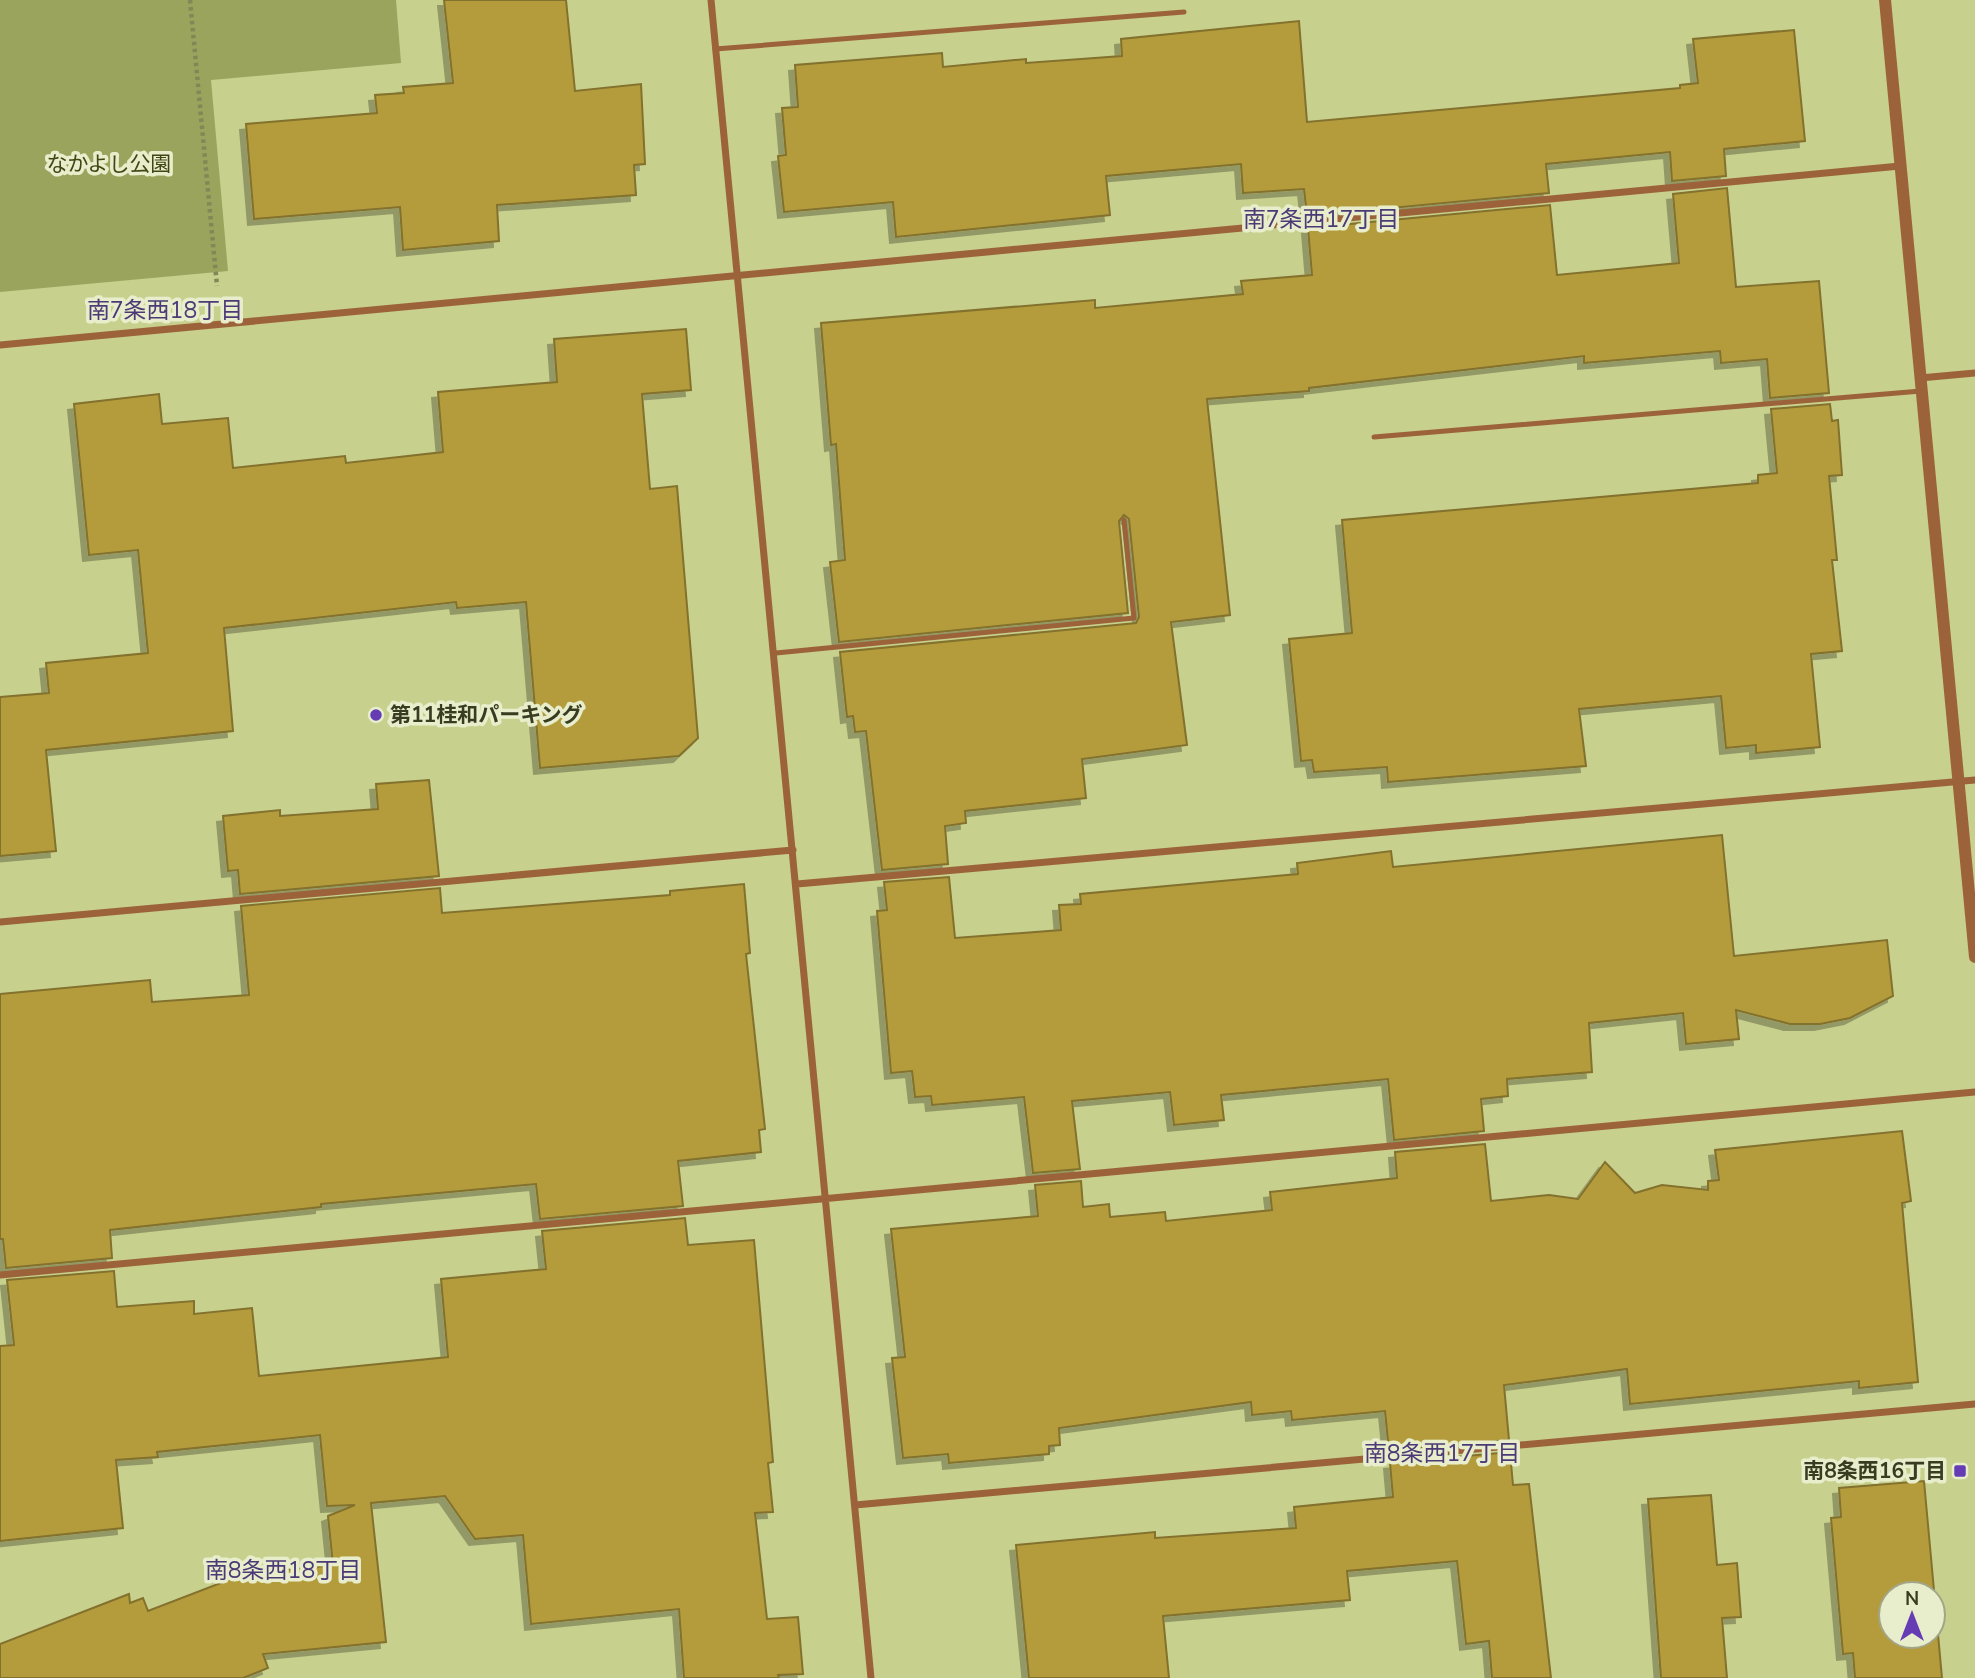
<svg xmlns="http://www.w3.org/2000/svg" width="1975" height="1678" font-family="'Nunito Sans','Noto Sans JP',sans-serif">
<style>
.green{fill:#9ba45d}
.building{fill:#b49c3c;stroke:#83712d;stroke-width:2;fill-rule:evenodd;filter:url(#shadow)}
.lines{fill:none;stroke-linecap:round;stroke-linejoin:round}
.path{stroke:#818857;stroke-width:4.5;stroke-dasharray:3.5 3.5;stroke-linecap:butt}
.service{stroke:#9c623a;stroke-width:5}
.minor{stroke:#9c623a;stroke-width:7}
.tertiary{stroke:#9c623a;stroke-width:12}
.poi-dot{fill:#663cb4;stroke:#e8edcb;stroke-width:2.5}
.labels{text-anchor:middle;stroke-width:7;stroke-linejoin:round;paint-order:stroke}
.park-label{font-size:21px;fill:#414614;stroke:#e8edcb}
.poi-label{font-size:21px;font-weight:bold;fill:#383c20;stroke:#e8edcb;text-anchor:start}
.neighbourhood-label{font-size:23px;fill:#4c3a77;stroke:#e8edcb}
</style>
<defs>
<filter id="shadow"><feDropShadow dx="-6" dy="6" stdDeviation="0" flood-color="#0004"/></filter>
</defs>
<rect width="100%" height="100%" fill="#c7d08c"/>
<!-- green -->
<path class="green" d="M0,0H396L401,63L211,80L228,271L0,292Z"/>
<!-- building -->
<path class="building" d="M444,0H566L575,91L641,84L645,164L634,165L636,195L497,205L499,241L403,250L400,207L254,219L246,124L377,113L375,95L404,93L403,87L453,83Z
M1299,21L1307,122L1680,88V85L1698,83L1693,39L1794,30L1805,141L1724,149L1726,176L1672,181L1670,152L1546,164L1549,193L1307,216L1304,189L1243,193L1241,164L1106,176L1110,215L896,237L893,202L784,212L778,156L786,155L782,108L798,107L795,65L942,53L943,67L1026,59V63L1122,56L1121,39Z
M1727,188L1736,287L1819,281L1829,393L1770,398L1767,359L1721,363L1720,351L1584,363V356L1309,388V391L1207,399L1230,615L1171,622L1187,745L1082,759L1086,798L965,811L966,823L945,826L948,864L882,870L866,731L855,732L853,716L847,717L840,652L1136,623L1139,617L1129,519L1124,515L1119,521L1128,613L839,642L830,562L845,560L836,444L831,445L821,323L1095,300V308L1243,294L1241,281L1312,275L1308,228L1550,205L1557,275L1679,263L1673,194Z
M686,329L691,390L642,394L650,489L677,486L698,738L679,756L540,768L526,602L457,608L456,602L224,628L233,731L46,750L56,851L0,856V697L49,693L46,663L148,653L138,550L89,555L74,404L159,394L162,424L228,418L233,468L345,456L346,463L443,452L438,392L557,382L554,339Z
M1830,404L1832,421L1838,420L1842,475L1829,476L1837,560H1832L1842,651L1811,654L1820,747L1756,753V745L1726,748L1721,696L1579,709L1586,766L1388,782L1387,767L1314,772L1312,760L1301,761L1289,639L1352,633L1342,520L1758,483V475L1777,473L1771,409Z
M429,780L439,876L240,894L238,870L228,871L223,816L280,810V816L378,809L376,784Z
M1722,835L1734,956L1887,940L1893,996L1850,1018L1820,1024H1790L1736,1010L1739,1039L1686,1044L1683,1013L1589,1023L1592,1072L1507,1079L1508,1096L1481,1099L1484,1131L1394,1140L1388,1079L1221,1095L1224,1120L1174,1125L1170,1092L1072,1101L1080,1169L1033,1173L1024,1097L932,1105L931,1096L915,1097L912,1071L891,1073L877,911L887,910L884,882L949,877L955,938L1061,930L1059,905L1081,904L1080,894L1298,874L1297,863L1391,851L1393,867Z
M744,884L750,953L746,954L765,1129L759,1130L761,1152L678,1161L683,1206L540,1219L536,1184L321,1204V1207L110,1230L112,1258L6,1268L3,1239H0V994L150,980L152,1002L249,995L241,906L440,888L442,913L670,895V891Z
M1902,1131L1911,1201L1902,1203L1918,1382L1859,1388V1381L1630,1404L1627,1369L1504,1385L1509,1440L1389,1451L1385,1411L1292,1420L1291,1411L1252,1415L1251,1402L1059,1428L1060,1445L1049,1446V1454L949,1463L948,1454L903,1458L892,1358L905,1357L891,1229L1038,1216L1035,1185L1081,1181L1083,1207L1109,1204L1110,1217L1165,1212L1166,1221L1272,1210L1270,1192L1397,1178L1395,1152L1485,1144L1491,1201L1549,1195L1578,1199L1605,1162L1635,1193L1662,1185L1708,1190V1181L1719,1180L1715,1150Z
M685,1218L688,1245L754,1240L773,1462L768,1463L773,1512L755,1513L767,1619L798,1617L803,1674L778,1675L779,1678H684L679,1609L531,1624L523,1535L475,1539L445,1496L371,1503L386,1642L263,1654L268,1668L243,1678H0V1644L129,1594L130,1603L143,1598L148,1611L244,1574L333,1565L328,1516L355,1505L327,1506L320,1435L157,1452L158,1457L116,1460L123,1528L0,1541V1346L14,1345L7,1280L114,1271L117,1307L194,1301V1314L252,1308L259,1376L448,1357L441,1279L546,1269L542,1231Z
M1510,1452L1513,1485L1529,1484L1551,1678H1492L1489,1641L1466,1644L1457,1561L1347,1571L1350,1600L1163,1616L1169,1678H1029L1016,1545L1155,1532V1538L1296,1528L1294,1507L1393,1497L1390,1463Z
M1924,1481L1942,1678H1855L1853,1653L1843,1654L1831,1518L1841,1517L1839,1488ZM1891,1594H1933V1636H1891Z
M1711,1495L1717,1565L1737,1563L1741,1617L1722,1618L1727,1678H1661L1648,1499Z"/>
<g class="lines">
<!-- path -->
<path class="path" d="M190,0L217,286"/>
<!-- service -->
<path class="service" d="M715,49L1184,12
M1374,437L1921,391
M776,653L1134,618L1124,520"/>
<!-- minor -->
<path class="minor" d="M711,0L871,1678
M0,345L1900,166
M1920,378L1975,373
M797,884L1975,780
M0,922L793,850
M0,1275L1975,1092
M855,1505L1975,1404"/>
<!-- tertiary -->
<path class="tertiary" d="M1885,0L1975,957"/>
</g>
<!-- markers -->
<g class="poi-dot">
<circle cx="376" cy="715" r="7"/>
<rect x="1953" y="1464" width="14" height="14" rx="3.5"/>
</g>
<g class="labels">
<!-- park labels -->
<g class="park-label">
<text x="109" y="171">なかよし公園</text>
</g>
<!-- poi labels -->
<g class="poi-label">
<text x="390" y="722">第11桂和パーキング</text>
<text x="1946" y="1478" text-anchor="end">南8条西16丁目</text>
</g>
<!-- neighbourhood labels -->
<g class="neighbourhood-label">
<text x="1321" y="227">南7条西17丁目</text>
<text x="165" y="318">南7条西18丁目</text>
<text x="1442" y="1461">南8条西17丁目</text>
<text x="283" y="1578">南8条西18丁目</text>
</g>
</g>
<!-- north arrow -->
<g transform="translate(1912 1615)"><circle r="33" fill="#e8edcb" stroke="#a2a687" stroke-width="2"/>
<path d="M0-5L12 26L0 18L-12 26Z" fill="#663cb4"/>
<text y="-10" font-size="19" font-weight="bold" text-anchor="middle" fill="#383c20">N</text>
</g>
</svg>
